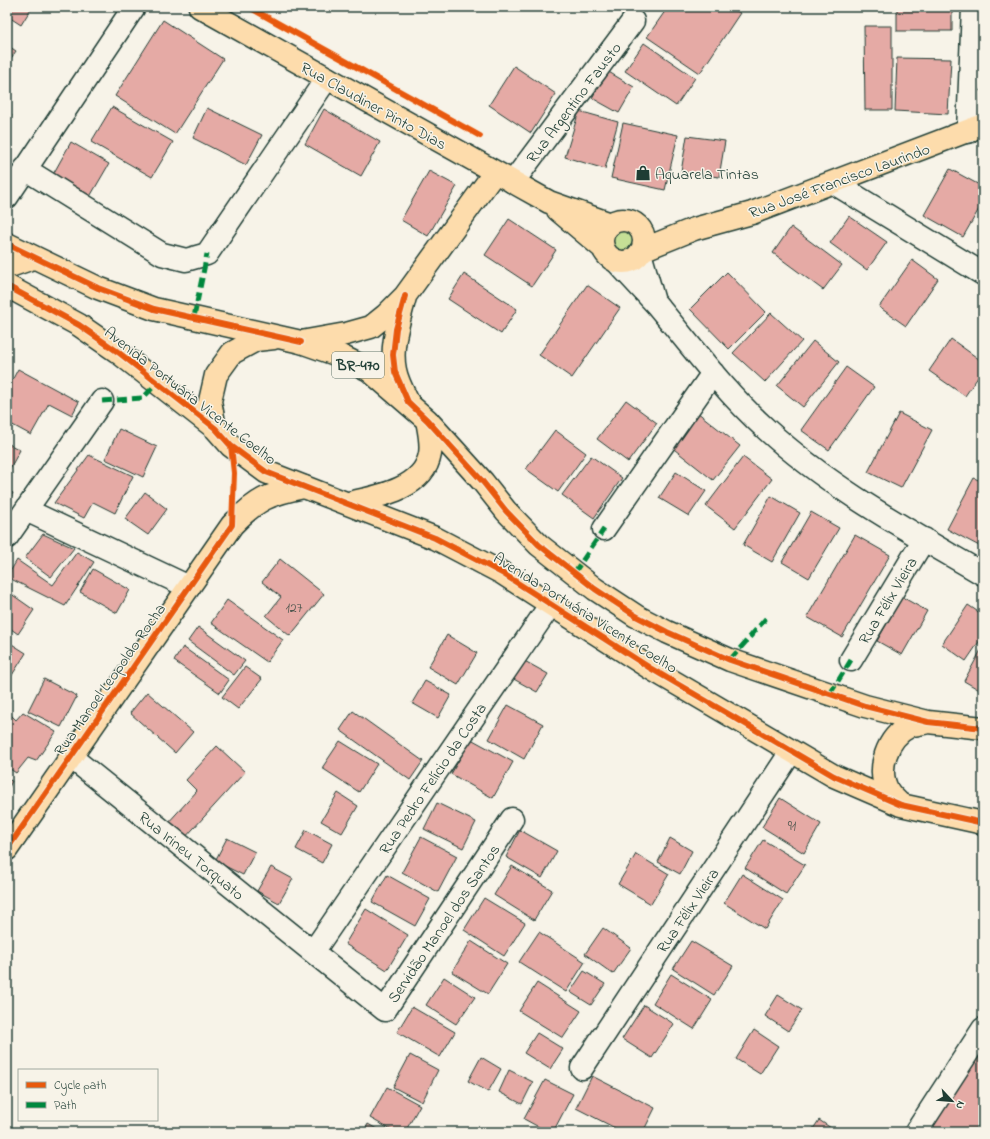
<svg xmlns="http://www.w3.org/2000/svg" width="990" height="1139" font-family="'Indie Flower',sans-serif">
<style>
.green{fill:#c5df96;stroke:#728e65}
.building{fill:#e5aaa5;stroke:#1f3d34}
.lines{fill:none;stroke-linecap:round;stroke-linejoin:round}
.minor-casing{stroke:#1f3d34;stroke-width:25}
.major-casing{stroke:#1f3d34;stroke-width:25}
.highway-casing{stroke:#1f3d34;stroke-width:25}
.minor{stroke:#f7f3e8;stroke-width:22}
.major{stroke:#fddcac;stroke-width:22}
.highway{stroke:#fddcac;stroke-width:22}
.quiet{stroke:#00873e;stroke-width:5;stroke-dasharray:10 5;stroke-linecap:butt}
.cycleway-casing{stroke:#f7f3e8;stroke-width:8}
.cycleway{stroke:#e8590c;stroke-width:6}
.labels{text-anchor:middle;stroke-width:3;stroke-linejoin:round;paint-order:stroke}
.number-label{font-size:14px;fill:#505850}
.shield{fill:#f7f3e8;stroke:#60746a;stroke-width:1}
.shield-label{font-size:15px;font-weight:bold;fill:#1f3d34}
.street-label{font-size:16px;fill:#1f3d34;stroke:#f7f3e8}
.poi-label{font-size:16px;fill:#1f3d34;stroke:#f7f3e8;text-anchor:start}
</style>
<rect width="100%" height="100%" fill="#f7f3e8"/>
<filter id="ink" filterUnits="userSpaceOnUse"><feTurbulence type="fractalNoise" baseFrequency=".025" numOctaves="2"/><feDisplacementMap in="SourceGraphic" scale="8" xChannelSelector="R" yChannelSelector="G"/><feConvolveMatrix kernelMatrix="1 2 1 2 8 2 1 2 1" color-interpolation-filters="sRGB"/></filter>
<g filter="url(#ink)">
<!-- green -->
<path class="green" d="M612 241a12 12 0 1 1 24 0a12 12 0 1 1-24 0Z"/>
<!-- building -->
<path class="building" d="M7,7H32L21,25L7,16Z
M668,7H730L740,13L700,73L647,37Z
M897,8H952V31H897Z
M163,20L223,59L175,134L115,96Z
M864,26H892V110H865Z
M644,43L695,78L676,106L625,71Z
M7,45L16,51L7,64Z
M897,58L951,59L948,114L895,111Z
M514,66L556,94L531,133L489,105Z
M607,71L634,87L619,113L592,98Z
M112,107L173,142L152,177L91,142Z
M207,108L262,135L246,165L193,138Z
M324,109L380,142L361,176L305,144Z
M579,111L618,122L605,169L565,157Z
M7,112L12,115L7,123Z
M623,123L678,135L665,190L611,178Z
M687,136L725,141L719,177L681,172Z
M71,142L109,164L88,200L51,178Z
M950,169L983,187V202L963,237L924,215Z
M429,171L457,186L428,236L401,220Z
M849,216L887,242L867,270L830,243Z
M509,219L556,250L532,286L485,255Z
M791,227L842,265L823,290L773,253Z
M912,260L938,279L906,326L879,307Z
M727,272L766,312L729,349L690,309Z
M464,274L517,309L501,334L448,299Z
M587,285L620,308L572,378L539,355Z
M771,313L802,341L765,382L733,353Z
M951,339L983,362V370L965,396L929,371Z
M813,341L839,362L803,407L777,386Z
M846,367L874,387L829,450L801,430Z
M18,369L79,402L72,415L49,403L31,435L7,422V390Z
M626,400L657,423L628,462L597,439Z
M697,412L740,446L713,480L670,446Z
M899,413L932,430L901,488L868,472Z
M119,429L157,447L143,477L105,459Z
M555,430L586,453L558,492L526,469Z
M7,443L20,450L7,474Z
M89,455L133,476L115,513L93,502L84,518L54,503Z
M591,456L622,478L594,518L562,495Z
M743,457L772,479L735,528L706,506Z
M676,472L706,491L689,516L659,498Z
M974,478L983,482V548L947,529Z
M7,490L13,493L7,506Z
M145,492L167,509L148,535L125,519Z
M771,496L800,513L772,562L743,545Z
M811,512L839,528L809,578L782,562Z
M43,534L74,548L51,577L25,558Z
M855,535L890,555L842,637L807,617Z
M77,552L94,562L65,606L7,577L17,560L53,585Z
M280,559L324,594L290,636L266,616L281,597L262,582Z
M93,569L130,590L117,613L80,592Z
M7,591L34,610L18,634L7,626Z
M902,597L927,611L902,655L877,641Z
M227,600L283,640L267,662L211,623Z
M968,605L983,615V636L966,661L942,644Z
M198,627L245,661L234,675L188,641Z
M447,635L477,653L458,685L428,667Z
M7,641L26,653L7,683Z
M183,647L229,680L220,693L174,661Z
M981,650L983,651V692L964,681Z
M521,659L548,674L537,692L510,677Z
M245,667L262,679L238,709L222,697Z
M44,679L77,696L61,727L28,711Z
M425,681L451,695L438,718L412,703Z
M147,692L193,732L175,753L130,713Z
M508,705L543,724L524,759L489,739Z
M7,711L16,720L23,712L56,732L36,761L28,758L16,773L7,767Z
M353,711L423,761L410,780L340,730Z
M471,739L513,762L493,798L451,774Z
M340,741L377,764L359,792L322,768Z
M217,746L245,772L183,840L166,825L197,791L186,780Z
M7,779L12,781L7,791Z
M338,793L358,806L342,833L321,821Z
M780,798L821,824L804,853L762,827Z
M437,803L476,822L463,848L424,829Z
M306,830L332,844L322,863L296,849Z
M520,830L557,851L542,878L506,857Z
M421,837L457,856L438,892L402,872Z
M227,838L255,852L243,875L215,861Z
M670,838L692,851L680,874L658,862Z
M763,840L805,865L786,894L745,868Z
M636,854L669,874L651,904L618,884Z
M512,866L552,890L534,920L494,895Z
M271,867L293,879L279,903L257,891Z
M742,874L783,900L765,929L724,903Z
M387,875L430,899L415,926L372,902Z
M484,898L525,923L504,956L464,930Z
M366,909L408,935L387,970L345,944Z
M603,928L631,948L613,974L585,954Z
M539,932L585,962L566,992L519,962Z
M471,941L507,964L488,994L452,972Z
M691,941L733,966L714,995L673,969Z
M584,971L605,984L591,1005L570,992Z
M671,974L712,1000L694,1029L653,1003Z
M444,977L475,997L456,1024L426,1005Z
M537,983L581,1011L563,1038L519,1011Z
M778,995L802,1010L788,1031L765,1016Z
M644,1005L674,1024L652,1058L622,1039Z
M412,1007L455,1032L440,1057L397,1032Z
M754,1030L778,1046L760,1074L736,1059Z
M537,1033L563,1049L550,1069L524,1053Z
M983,1048V1132H928Z
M410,1055L438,1070L422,1102L393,1087Z
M481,1057L501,1069L488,1092L468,1081Z
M509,1070L533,1082L522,1104L499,1092Z
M592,1076L655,1108L643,1132H623L576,1108Z
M545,1080L573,1094L553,1132H548L524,1119Z
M387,1087L420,1105L405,1132H395L370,1118Z
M819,1120L837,1132H811Z
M368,1124L382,1132H364Z"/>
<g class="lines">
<defs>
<path id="minor" d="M968,132L973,7
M25,169L162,254L186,260L207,254L327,78
M513,182L633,21
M834,183L983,274
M7,197L134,7
M640,253L653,298
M617,262C630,276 643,290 656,304C692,347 725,392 766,429C830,488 908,530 983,574
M26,510L189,587
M604,529L713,373
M7,537L102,401
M851,660L924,539
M71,757L385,1010L512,819
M313,952L551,604
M582,1068L791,752
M916,1132L983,1029"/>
<path id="major" d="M200,7L549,202L611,224
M558,210L603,248
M602 241a21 21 0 1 1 42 0a21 21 0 1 1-42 0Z
M642,250L694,229L752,213L983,125
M405,297C399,321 390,346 395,370C397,381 403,392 408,402
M301,342L346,334L371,327L386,315L405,296L495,172
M7,849L232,525C257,499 269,494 304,487"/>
<path id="highway" d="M7,244L98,288L154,309L301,342L341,356L369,370L427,420L483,482L506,511L539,545L595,589L636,616L667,632L730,660L865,706L928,722L983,728
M7,267L33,258
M7,286L79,325L118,352L215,428L231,446L266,472L435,538L502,573L650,668L834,776L901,805L983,823
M215,428L210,401L216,375L232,353L256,340L274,338
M348,503C377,497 424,489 430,454C432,443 429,431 427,420
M901,805C897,801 891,796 888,791C876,769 887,737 910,726C915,724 922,724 928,722"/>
</defs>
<!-- minor casing -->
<use href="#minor" class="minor-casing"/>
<!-- major casing -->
<use href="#major" class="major-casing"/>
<!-- highway casing -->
<use href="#highway" class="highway-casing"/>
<!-- minor -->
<use href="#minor" class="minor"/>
<!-- major -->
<use href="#major" class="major"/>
<!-- highway -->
<use href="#highway" class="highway"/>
<!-- quiet -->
<path class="quiet" d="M194,317L207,254
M102,401L143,398L157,383
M574,573L604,529
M730,660L768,616
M830,694L851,660"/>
<defs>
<path id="cycleway" d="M249,7L480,136
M7,244L98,288L154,309L301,342
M7,286L79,325L118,352L215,428L231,446L266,472L435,538L502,573L650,668L834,776L901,805L983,823
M405,296L396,329L393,355L395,372L408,402L427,420L483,482L506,511L539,545L595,589L636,616L667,632L730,660L865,706L928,722L983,728
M7,849L232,525L234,473L231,446"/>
</defs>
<!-- cycleway casing -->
<use href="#cycleway" class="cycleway-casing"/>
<!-- cycleway -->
<use href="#cycleway" class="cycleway"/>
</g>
</g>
<!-- icons -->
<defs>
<symbol id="shop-bare" viewBox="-9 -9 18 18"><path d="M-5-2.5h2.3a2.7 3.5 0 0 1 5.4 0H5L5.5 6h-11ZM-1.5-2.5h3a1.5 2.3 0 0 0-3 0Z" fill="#1f3d34" stroke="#f7f3e8" stroke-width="2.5" paint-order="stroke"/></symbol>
</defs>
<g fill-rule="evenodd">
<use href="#shop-bare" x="632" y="162" width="22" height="22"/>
</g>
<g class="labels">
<!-- number labels -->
<g class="number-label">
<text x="294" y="612">127</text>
<text x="792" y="830">91</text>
</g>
<!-- shield labels -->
<rect class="shield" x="332" y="352" width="52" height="26" rx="3"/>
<g class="shield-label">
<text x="358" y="370">BR-470</text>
</g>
<!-- street labels -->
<g class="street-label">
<text transform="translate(573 102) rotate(-53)" y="6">Rua Argentino Fausto</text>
<text transform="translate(374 105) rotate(29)" y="6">Rua Claudiner Pinto Dias</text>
<text transform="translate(839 180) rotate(-20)" y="6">Rua José Francisco Laurindo</text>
<text transform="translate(191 395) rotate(38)" y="6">Avenida Portuária Vicente Coelho</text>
<text transform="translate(887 600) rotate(-59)" y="6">Rua Félix Vieira</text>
<text transform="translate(586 612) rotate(32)" y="6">Avenida Portuária Vicente Coelho</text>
<text transform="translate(109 679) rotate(-55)" y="6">Rua Manoel Leopoldo Rocha</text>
<text transform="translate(432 778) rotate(-56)" y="6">Rua Pedro Felício da Costa</text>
<text transform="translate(192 855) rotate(39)" y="6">Rua Irineu Torquato</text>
<text transform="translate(687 910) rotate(-56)" y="6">Rua Félix Vieira</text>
<text transform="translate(443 923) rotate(-56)" y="6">Servidão Manoel dos Santos</text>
</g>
<!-- poi labels -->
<g class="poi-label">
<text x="655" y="179">Aquarela Tintas</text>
</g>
</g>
<!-- margin -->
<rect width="990" height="1139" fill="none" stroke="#f7f3e8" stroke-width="24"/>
<rect x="12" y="12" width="966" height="1115" fill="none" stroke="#1f3d34" stroke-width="1.5" filter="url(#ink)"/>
<!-- legend -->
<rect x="18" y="1069" width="140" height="52" fill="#f7f3e8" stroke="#a1aaa0"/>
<rect x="26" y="1082" width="20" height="6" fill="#e8590c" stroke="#a1aaa0"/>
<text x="54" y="1089" font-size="12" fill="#1f3d34">Cycle path</text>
<rect x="26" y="1102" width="20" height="6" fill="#00873e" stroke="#a1aaa0"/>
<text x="54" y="1109" font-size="12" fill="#1f3d34">Path</text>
<!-- north arrow -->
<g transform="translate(952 1101) rotate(116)" stroke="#f7f3e8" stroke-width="3" paint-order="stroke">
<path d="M0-3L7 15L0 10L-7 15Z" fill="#1f3d34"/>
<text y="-6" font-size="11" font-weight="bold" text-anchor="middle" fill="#1f3d34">N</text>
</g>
</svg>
